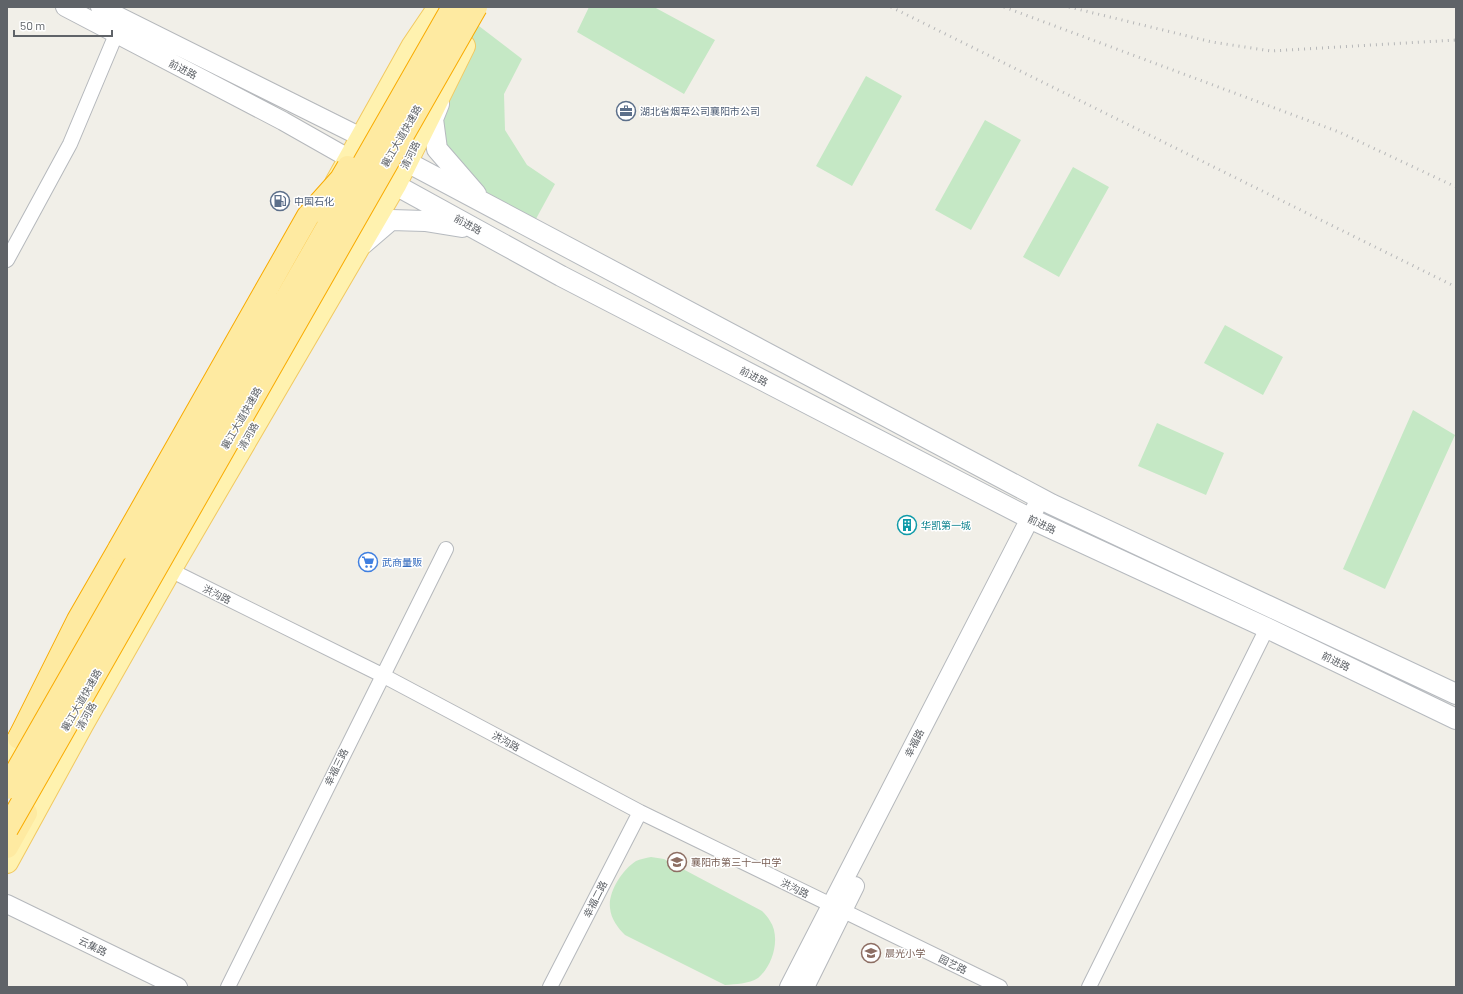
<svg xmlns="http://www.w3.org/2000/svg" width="1463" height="994" font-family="Barlow,'Noto Sans SC',sans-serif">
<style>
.green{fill:#c5e8c5}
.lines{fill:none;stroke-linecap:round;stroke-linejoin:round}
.minor-casing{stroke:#b5b8bc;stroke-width:16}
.tertiary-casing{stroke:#b5b8bc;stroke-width:20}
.secondary-casing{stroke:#b6babf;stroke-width:22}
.primary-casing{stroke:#f2c960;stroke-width:24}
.trunk-casing{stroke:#f9ab00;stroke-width:24}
.minor{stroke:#fff;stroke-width:14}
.tertiary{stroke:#fff;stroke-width:18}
.secondary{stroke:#fff;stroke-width:20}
.primary{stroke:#fff2af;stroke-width:22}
.trunk{stroke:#feeaa1;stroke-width:22}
.rail{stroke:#b6b7b8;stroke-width:3;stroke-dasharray:1 5;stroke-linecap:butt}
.trunk-bridge-casing{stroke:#f9ab00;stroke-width:24;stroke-linecap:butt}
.trunk-bridge{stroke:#feeaa1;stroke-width:22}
.labels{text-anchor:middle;stroke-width:3;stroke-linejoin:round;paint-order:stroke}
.street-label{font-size:10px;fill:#5f6368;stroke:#fff}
.service-label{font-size:10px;fill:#4e5e75;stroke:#fff;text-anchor:start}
.culture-label{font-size:10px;fill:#0d838f;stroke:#fff;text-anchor:start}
.shop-label{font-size:10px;fill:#366cbe;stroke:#fff;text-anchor:start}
.education-label{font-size:10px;fill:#785e54;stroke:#fff;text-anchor:start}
</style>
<rect width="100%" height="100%" fill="#f1efe8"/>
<!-- green -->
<path class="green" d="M589,7H654L715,40L684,94L577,32Z
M475,23L522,59L504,94L505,130L527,165L555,184L531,228L484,203L437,149L449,76Z
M866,76L902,96L852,186L816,166Z
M985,120L1021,140L971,230L935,210Z
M1073,167L1109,187L1059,277L1023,257Z
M1225,325L1283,357L1263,395L1204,363Z
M1413,410L1455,435L1385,589L1343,569Z
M1157,423L1224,453L1206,495L1138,466Z
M651,857L664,859L762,911C765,914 768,917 770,921C781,937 773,966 758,978C749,984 735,984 725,985L625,935C618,928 611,919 610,908C608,892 622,870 636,861C640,859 646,858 651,857Z"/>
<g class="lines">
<defs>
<path id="minor" d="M7,260L70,144L120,25
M170,570L382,675L640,812L1000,987
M228,987L446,549
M550,987L640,812
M1089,987L1267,628"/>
<path id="tertiary" d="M65,7L283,121L350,159
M100,7L361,137
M7,904L178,987
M789,987L1040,499
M805,987L855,886"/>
<path id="secondary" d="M439,104L433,119L437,149L476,194
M392,154L1051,504L1456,694
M381,177L561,276L1029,518L1267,628L1456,719
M363,244L391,220L425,221L462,227"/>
<path id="primary" d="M336,183L412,47L439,7
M7,758L29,721
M7,862L82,725L170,570L395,185L464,46"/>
<path id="trunk" d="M19,738L78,620L119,549
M7,847L26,813"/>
</defs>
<!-- minor casing -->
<use href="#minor" class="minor-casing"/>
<!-- tertiary casing -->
<use href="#tertiary" class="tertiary-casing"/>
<!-- secondary casing -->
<use href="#secondary" class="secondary-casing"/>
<!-- primary casing -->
<use href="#primary" class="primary-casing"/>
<!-- trunk casing -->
<use href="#trunk" class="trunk-casing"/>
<!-- minor -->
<use href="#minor" class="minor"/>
<!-- tertiary -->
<use href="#tertiary" class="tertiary"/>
<!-- secondary -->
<use href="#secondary" class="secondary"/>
<!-- primary -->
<use href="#primary" class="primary"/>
<!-- trunk -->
<use href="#trunk" class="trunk"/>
<!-- rail -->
<path class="rail" d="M891,7L1456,287
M1004,7L1339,132L1456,187
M1069,7L1212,42L1271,51L1456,40"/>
<defs>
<path id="trunk-bridge" d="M119,549L308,216L341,179L348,167
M7,788L453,7
M7,829L476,7"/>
</defs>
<!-- trunk-bridge casing -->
<use href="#trunk-bridge" class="trunk-bridge-casing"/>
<!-- trunk-bridge -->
<use href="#trunk-bridge" class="trunk-bridge"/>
</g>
<!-- icons -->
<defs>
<symbol id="office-ring" viewBox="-11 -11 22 22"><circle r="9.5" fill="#fff" stroke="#5c6f8a" stroke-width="1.5"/><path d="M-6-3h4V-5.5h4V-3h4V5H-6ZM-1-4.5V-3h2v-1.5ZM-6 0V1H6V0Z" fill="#5c6f8a"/></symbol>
<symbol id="fuel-ring" viewBox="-11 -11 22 22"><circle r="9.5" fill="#fff" stroke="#5c6f8a" stroke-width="1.5"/><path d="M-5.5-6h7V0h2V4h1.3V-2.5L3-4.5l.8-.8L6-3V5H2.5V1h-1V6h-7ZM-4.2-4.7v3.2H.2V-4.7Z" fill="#5c6f8a"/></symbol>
<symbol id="building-ring" viewBox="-11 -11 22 22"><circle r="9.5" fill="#fff" stroke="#0f9aa8" stroke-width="1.5"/><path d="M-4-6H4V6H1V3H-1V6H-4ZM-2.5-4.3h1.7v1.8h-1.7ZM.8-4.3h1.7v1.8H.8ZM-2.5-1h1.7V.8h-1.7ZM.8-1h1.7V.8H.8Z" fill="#0f9aa8"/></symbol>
<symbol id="supermarket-ring" viewBox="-11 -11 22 22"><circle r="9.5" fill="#fff" stroke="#3f7fe0" stroke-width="1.5"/><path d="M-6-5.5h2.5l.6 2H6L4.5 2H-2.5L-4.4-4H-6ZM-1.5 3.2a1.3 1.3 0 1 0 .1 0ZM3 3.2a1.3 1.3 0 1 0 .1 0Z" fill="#3f7fe0"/></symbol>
<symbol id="school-ring" viewBox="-11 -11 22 22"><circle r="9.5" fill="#fff" stroke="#8d6e63" stroke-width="1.5"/><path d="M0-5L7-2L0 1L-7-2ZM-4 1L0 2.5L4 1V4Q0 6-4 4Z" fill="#8d6e63"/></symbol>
</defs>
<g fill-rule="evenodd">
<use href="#office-ring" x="615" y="100" width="22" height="22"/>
<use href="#fuel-ring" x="269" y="190" width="22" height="22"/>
<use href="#building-ring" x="896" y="514" width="22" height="22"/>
<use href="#supermarket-ring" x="357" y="551" width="22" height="22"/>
<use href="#school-ring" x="666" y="851" width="22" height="22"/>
<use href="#school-ring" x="860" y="942" width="22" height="22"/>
</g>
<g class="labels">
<!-- street labels -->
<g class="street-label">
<text transform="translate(183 69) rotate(27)" y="4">前进路</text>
<text transform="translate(401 136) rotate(-60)" y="4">襄江大道快速路</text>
<text transform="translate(410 155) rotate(-64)" y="4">清河路</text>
<text transform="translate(468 224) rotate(28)" y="4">前进路</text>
<text transform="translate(754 376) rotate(27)" y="4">前进路</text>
<text transform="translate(241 418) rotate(-60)" y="4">襄江大道快速路</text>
<text transform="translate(248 436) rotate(-60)" y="4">清河路</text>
<text transform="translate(1042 524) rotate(25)" y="4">前进路</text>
<text transform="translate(217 594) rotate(26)" y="4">洪沟路</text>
<text transform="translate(1336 661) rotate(26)" y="4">前进路</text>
<text transform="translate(81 700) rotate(-60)" y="4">襄江大道快速路</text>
<text transform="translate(86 716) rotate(-61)" y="4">清河路</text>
<text transform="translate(506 741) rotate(28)" y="4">洪沟路</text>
<text transform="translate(914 743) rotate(-63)" y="4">幸福路</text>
<text transform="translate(336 767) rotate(-64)" y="4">幸福三路</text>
<text transform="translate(795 888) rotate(26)" y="4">洪沟路</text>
<text transform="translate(595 899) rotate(-63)" y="4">幸福二路</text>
<text transform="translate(93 946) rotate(26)" y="4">云集路</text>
<text transform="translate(953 964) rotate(26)" y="4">园艺路</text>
</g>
<!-- service labels -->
<g class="service-label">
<text x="640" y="115">湖北省烟草公司襄阳市公司</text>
<text x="294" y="205">中国石化</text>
</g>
<!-- culture labels -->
<g class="culture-label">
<text x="921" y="529">华凯第一城</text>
</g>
<!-- shop labels -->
<g class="shop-label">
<text x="382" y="566">武商量贩</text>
</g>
<!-- education labels -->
<g class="education-label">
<text x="691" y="866">襄阳市第三十一中学</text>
<text x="885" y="957">晨光小学</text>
</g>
</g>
<!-- border -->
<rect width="1463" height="994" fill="none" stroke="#5f6368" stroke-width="16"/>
<!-- scale -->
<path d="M14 30v6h98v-6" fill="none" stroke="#5f6368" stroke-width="2"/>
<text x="20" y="30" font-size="12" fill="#5f6368" stroke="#ffffff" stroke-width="3" paint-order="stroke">50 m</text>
</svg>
